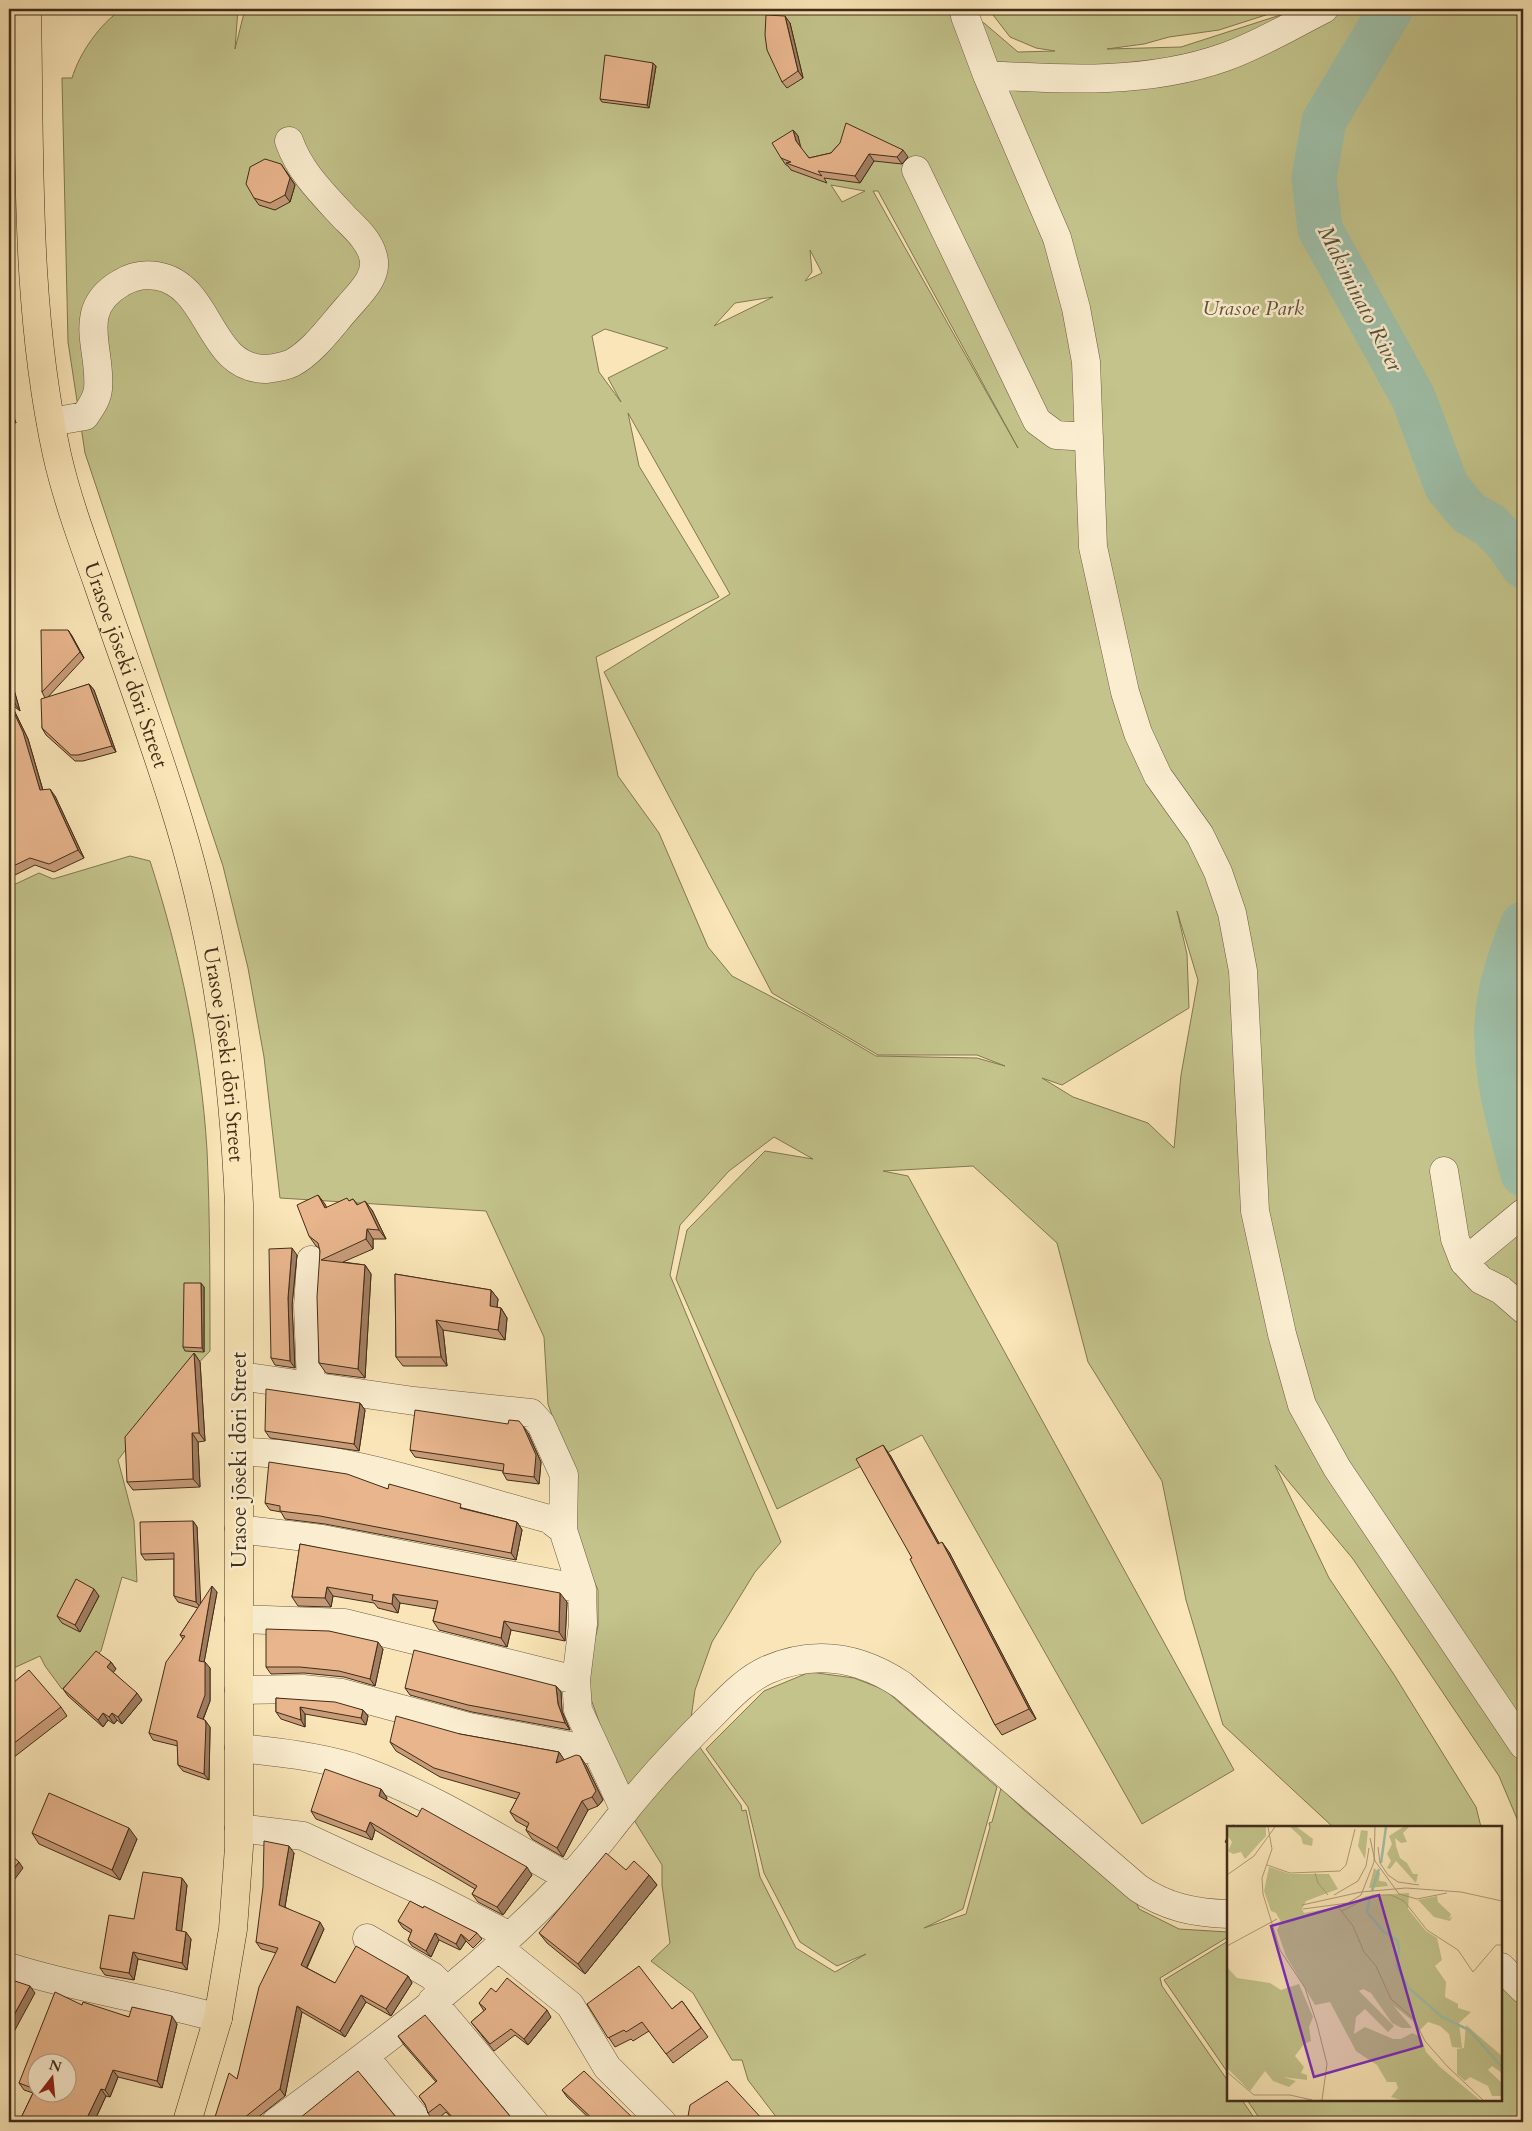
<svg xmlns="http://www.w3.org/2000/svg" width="1532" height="2131" font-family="Cardo,serif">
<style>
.green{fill:#c3c38b;stroke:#827852;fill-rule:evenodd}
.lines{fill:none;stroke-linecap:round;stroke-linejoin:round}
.river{stroke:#9fc0a9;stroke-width:45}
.minor-casing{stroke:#6f5b40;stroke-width:29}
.major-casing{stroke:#412d19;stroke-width:29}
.minor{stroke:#fbeed0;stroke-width:28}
.major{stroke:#f9e5b7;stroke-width:28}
.wall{fill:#c89c79;stroke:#412d19}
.shaded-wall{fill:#a27f63;stroke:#412d19}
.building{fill:#e8b58d;stroke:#412d19;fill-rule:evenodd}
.labels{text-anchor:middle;stroke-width:5;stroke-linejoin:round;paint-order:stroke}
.park-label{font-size:21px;font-style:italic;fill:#625236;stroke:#fbeed0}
.street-label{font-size:21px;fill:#412d19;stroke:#fbeed0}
.water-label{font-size:22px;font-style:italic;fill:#58523d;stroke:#fbeed0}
.inset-river{fill:none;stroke:#9fc0a9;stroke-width:2.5}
.inset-road{fill:none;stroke:#af9b78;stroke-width:1}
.view{fill:#7b2cbf;fill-opacity:0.15;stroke:#7b2cbf;stroke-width:2.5}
.inset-edge{fill:none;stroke:#412d19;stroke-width:2.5}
</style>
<rect width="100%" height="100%" fill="#f9e5b7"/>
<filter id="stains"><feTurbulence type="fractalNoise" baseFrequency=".004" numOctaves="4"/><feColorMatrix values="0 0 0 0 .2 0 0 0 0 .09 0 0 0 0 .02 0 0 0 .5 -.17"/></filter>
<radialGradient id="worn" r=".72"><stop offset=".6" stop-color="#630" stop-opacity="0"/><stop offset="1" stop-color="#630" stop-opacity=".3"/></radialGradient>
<!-- green -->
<path class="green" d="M122,9H238L235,49L245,9H1069L1103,14L1163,9H1280L1275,12L1219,30L1169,37L1144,44L1107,49L1181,47L1299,9H1523V1833L1499,1776L1353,1559L1275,1465L1329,1578L1393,1673L1476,1807L1481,1827H1333L1223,1725L1186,1600L1162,1481L1088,1362L1057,1243L973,1166L883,1171L908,1176L1234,1770L1142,1824L922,1435L777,1509L676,1279L687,1230L765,1151L813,1159L774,1137L729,1171L680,1225L670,1275L781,1542L755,1572L712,1642L695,1690L689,1732L741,1805L742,1811L746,1810L760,1877L796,1948L835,1972L866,1954L837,1966L800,1942L764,1873L748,1807L706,1749L764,1691L810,1672L854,1678L885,1690L997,1787L963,1909L924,1928L966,1914L990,1827L989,1823L992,1822L1001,1788L1024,1810L1137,1904L1139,1909L1179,1929L1228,1932V1937L1160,1978L1162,1986L1228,2081V2100H1242L1257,2122H780L748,2080L742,2060H732L693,1993L651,1961L670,1943L662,1885V1865L634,1820L591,1699L588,1669L598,1626V1590L577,1544L575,1479L548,1404L544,1337L486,1211L280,1198L264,1057L248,968L223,866L85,453L68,342L62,78H72C80,52 100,24 122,9ZM963,11H990L1010,37L1036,48L1055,51L1018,52L984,23ZM831,185L865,191L842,202ZM873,191H878L1018,448ZM810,250L822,273L805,281L812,272ZM773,297L714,326L735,303ZM605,329L668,348L608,378L621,402L599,372L592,336ZM628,413L730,594L604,672L772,993L878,1055H977L1005,1066L977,1058L876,1056L808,1016L732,976L708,947L659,833L618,776L596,657L719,597L639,466ZM1177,911L1198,980L1181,1075L1174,1148L1148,1123L1073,1097L1042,1078L1062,1085L1189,1008L1187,954Z
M130,856L150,861C180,954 201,1052 207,1150C210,1217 210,1284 210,1351L163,1400L118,1460L134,1521L137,1582L122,1577L101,1651L62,1689L45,1666L40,1656L16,1667L9,1666V887L39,873L53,879Z
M1228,1941V2073L1164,1980Z
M1501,1975L1523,1997V2122H1262L1247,2100H1501Z"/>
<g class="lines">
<!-- river -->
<path class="river" d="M1391,9L1324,121L1314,178L1320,229L1413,397L1447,487L1469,513L1490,525L1508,544L1523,566
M1523,924C1512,952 1501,982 1498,1012C1492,1066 1509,1123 1523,1174"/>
<defs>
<path id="minor" d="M965,16L987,75L1057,238L1076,308L1086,362L1093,547L1125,692L1138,733L1158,776L1200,835L1218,872L1232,913L1243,971L1255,1211L1282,1334L1302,1405L1337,1468L1523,1745
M987,75C1067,80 1149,84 1225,57C1259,45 1292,25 1324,9
M916,170L1037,421L1056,435L1089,437
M51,422L85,416C91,407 97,399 98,389C102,349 74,310 121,283C132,276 145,274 157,276C212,285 207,369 266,369C275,368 284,367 292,363C314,351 331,326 348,307C360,293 379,276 373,256C369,240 355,228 344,217C322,193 300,172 289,141
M1444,1171L1455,1239L1464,1262L1481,1280L1501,1290L1523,1309
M311,1260L308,1306L311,1386
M1464,1262L1523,1213
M240,1376L414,1401L531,1413L541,1424L564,1475L563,1530
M240,1452C339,1452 453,1493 549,1519L563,1530L582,1589L583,1624L576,1680L578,1710L625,1811
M239,1529L322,1539L582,1589
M239,1619L345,1623L576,1680
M239,1690L303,1689L342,1693L469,1727L597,1751
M239,1748C277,1752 316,1756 352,1767C427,1792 501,1840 569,1878
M239,1828L303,1836L428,1894L510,1936
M367,1938L432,1976L446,1990
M499,1948L570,2005L607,2067L662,2122
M9,1967C77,1989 149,1998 218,2018
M1501,1967L1523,1989
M432,2001L534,2122
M365,2057L419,2122
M276,2122C378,2047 481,1971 568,1879C588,1859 605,1835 623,1813C650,1779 680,1747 711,1716C728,1699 745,1680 767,1670C815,1649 860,1657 902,1685L1138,1888C1166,1907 1194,1913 1228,1914"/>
<g id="major">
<path id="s1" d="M27,9C30,158 25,308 57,455C67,499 83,542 98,584C125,663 155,742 179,822C217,947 233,1074 239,1204V1847L233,1929L218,2018L187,2122"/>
</g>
</defs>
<!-- minor casing -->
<use href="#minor" class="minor-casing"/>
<!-- major casing -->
<use href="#major" class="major-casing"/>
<!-- minor -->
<use href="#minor" class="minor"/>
<!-- major -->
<use href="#major" class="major"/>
</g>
<!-- wall -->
<path class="wall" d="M790,23L803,78L787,88L782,82Z
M653,63L656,66L649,108L602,102L600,99Z
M793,130L798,136L800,147L809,158L831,153L840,143L908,157L902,164L874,161L860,183L824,178L827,183L791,170L788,166L786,165L781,158Z
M286,171L295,185L290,202L275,210L259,205L254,198Z
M9,404L16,423L9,421Z
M68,630L72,636L84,658L47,698L89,684L94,690L116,752L83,761H75L46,735L42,728L45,698L42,692Z
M9,672L20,711L11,704L28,739L43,790L55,796L84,858L54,872L35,865L9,878Z
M318,1195L326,1208L349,1201L353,1199L357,1204L372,1210L386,1239H373V1249L343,1262L365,1265L371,1274L365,1378L326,1373L319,1363L320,1251L319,1248L316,1246L309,1236Z
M297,1255L292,1305L295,1368L275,1365L271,1358Z
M395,1274L491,1290L498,1299L497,1307L501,1308L507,1318L505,1340L443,1330L447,1366H403L396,1357Z
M204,1287V1352L185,1351L183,1347Z
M194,1353L200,1362L205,1441L198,1442L200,1487L133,1490L127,1482Z
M360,1403L365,1410L359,1451L270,1438L265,1431Z
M528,1433L541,1462L539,1484L507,1480L503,1473V1471L415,1457L410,1450Z
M890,1455L939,1543L949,1552L1036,1719L1002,1735L995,1725L912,1558Z
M388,1489L517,1522L522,1530L516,1560L325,1524L285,1519L281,1512L270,1510L265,1503Z
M193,1521L197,1527L200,1604L217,1592L204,1662L210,1668V1701L203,1720L210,1727V1730L209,1780L183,1771L178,1765V1746L153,1740L149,1733L183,1639L180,1635L198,1608L178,1602L174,1596V1559L145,1560L141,1554Z
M300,1544L567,1602L565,1641L511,1630L507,1647L439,1630L433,1621L436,1609L400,1603L398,1613L378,1608L374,1603L333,1596L331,1607L298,1606L292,1597Z
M99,1596L80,1632L62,1623L57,1616Z
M383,1649L375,1686L344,1677L304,1673L271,1674L266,1667Z
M111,1662L116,1669L113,1672L142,1700L122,1724L117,1720L114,1724L108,1720L103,1727L68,1696L63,1689Z
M9,1686L61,1707L67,1716L9,1761Z
M556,1686L561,1692L562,1711L570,1730L472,1712L410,1695L405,1688Z
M276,1698L363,1710L368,1716L366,1725L305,1714V1727L281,1719L276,1712Z
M460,1734L559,1752L564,1760L586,1765L603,1800L598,1806L588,1810L563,1857L532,1839L526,1830L527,1827L516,1821L510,1812L517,1799L440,1777L396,1751L390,1742Z
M381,1789L387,1798L386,1800L417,1817L532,1875L503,1915L478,1902L472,1894L475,1889L375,1830L372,1840L316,1819L311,1811Z
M32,1833L137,1839L120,1880L39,1844Z
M294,1853L285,1907L324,1929L307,1968L335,1983L408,1976L412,1983L391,2016L366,2002L345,2037L302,2012L285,2096L252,2122H219L215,2117L237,2079L276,1953L261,1949L256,1942Z
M626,1870L649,1875L657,1885L585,1974L547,1943L539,1933Z
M187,1885L181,1931L191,1939L187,1970L138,1959L134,1980L105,1975L100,1968L134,1919Z
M423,1908L477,1933L482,1939L473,1948L466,1941L460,1950L439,1940L431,1957L412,1946L408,1940L411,1933L403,1928L398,1921Z
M496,1992L551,2017L528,2045L515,2035L494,2051L471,2022L484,2011L479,2003Z
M682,2001L708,2037L673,2063L649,2031L633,2041L631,2039L615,2047L587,2004L672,2009Z
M82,2005L129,2017L177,2024L162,2088L118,2077L110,2097L106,2096L94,2122H19L33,2093L24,2090L19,2083Z
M398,2036L515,2122H455L446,2112L434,2122L428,2113L426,2106L419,2096L436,2082L404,2045Z
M562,2090L637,2122H593L567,2097Z"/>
<!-- shaded-wall -->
<path class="shaded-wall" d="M785,16L790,23L803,78L798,71Z
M653,63L656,66L649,108L647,105Z
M793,130L798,136L801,148L796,141Z
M903,150L908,157L902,164L897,157Z
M869,154L874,161L860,183L855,176Z
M281,164L295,185L290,202L285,195Z
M9,404L16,423L9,414Z
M68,630L72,636L84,658L80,652Z
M9,672L20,711L15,704L9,683Z
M89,684L94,690L116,752L112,746Z
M9,700L11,704L28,739L45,798L40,790Z
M50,789L55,796L84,858L78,850Z
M318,1195L325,1204L332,1218L325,1208Z
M365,1201L372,1210L386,1239L379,1230Z
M367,1229L373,1239V1249L366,1239Z
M292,1248L297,1255L292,1305L295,1368L290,1361L288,1298Z
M365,1265L371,1274L365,1378L358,1369Z
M201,1283L204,1287V1352L202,1348Z
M491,1290L498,1299L496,1315L490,1306Z
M501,1308L507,1318L505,1340L498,1330Z
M436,1320L443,1330L447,1366L441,1357Z
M194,1353L200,1362L205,1441L199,1433Z
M360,1403L365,1410L359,1451L354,1444Z
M523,1426L528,1433L541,1462L539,1484L534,1477Z
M192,1433L198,1442L200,1487L193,1479Z
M883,1445L890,1455L945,1554L938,1544Z
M193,1521L197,1527L201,1608L196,1602Z
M517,1522L522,1530L516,1560L511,1553Z
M942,1542L949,1552L1036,1719L1029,1709Z
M212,1586L217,1592L203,1668L199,1661Z
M327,1587L333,1596L331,1607L325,1598Z
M94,1589L99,1596L80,1632L75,1625Z
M560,1593L567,1602L565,1641L559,1632Z
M393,1594L400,1603L398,1613L392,1604Z
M504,1621L511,1630L507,1647L501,1638Z
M378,1642L383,1649L375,1686L370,1679Z
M111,1662L116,1669L112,1674L107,1667Z
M205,1662L210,1668V1701L201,1724L197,1717Z
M556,1686L561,1692L562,1711L570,1730L565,1723L558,1704Z
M137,1693L142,1700L122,1724L118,1717Z
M300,1707L305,1714V1727L301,1720Z
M363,1710L368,1716L366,1725L361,1718Z
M103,1713L108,1720L103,1727L98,1720Z
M112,1713L117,1720L114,1724L109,1717Z
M205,1720L210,1727V1730L209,1780L204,1774Z
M559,1752L565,1761L556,1763Z
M580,1756L586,1765L603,1800L598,1806L592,1797Z
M381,1789L387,1798L385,1804L379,1796Z
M582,1801L588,1810L563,1857L557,1848Z
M370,1822L375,1830L372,1840L366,1832Z
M129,1828L137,1839L120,1880L112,1870Z
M289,1846L294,1853L284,1912L279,1905Z
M19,1862L23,1868L9,1887V1874Z
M527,1867L532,1875L503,1915L497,1907Z
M649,1875L657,1885L585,1974L578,1964Z
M182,1878L187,1885L181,1937L176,1930Z
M320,1922L324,1929L305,1971L301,1965Z
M186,1932L191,1939L187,1970L182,1963Z
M435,1933L439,1940L431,1957L426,1951Z
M461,1934L466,1941L460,1950L456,1944Z
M133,1952L138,1959L134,1980L129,1973Z
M408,1976L412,1983L391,2016L386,2009Z
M30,1986L35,1993L9,2041V2024Z
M361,1995L366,2002L345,2037L340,2031Z
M297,2006L302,2012L285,2096L280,2089Z
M547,2010L551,2017L528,2045L524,2039Z
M172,2016L177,2024L162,2088L157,2081Z
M113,2070L118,2077L110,2097L105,2090Z
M101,2089L106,2096L94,2122H85Z"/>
<!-- building -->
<path class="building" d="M766,15L785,16L798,71L782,82L767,50L765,35Z
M605,55L653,63L647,105L600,99Z
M846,123L903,150L897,157L869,154L855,176L818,171L822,176L786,163L791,162L781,158L772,143L793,130L796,141L809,158L831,153L840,143Z
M265,159L281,164L290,178L285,195L270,203L254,198L246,184L250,167Z
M41,630H68L80,652L42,692Z
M9,683L15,704L9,698Z
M89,684L112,746L78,755H71L42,728L41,699Z
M9,702L23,732L40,790L50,789L78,850L49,864L30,858L9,868Z
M318,1195L325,1208L347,1198L349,1201L353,1199L357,1205L365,1201L379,1230L367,1229L366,1239L321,1260L365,1265L358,1369L319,1363L317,1297L320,1251L318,1243L309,1236L297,1205Z
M292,1248L288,1298L290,1361L271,1358L269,1249Z
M395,1274L491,1290L490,1306L501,1308L498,1330L436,1320L441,1357H396Z
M184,1283H201L202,1348L183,1347Z
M194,1353L199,1433H192L193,1479L127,1482L125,1437Z
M266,1389L360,1403L354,1444L265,1431Z
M415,1410L508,1424L509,1420L519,1421L523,1426L536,1455L534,1477L503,1473L504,1464L410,1450Z
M883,1445L938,1544L942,1542L1029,1709L995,1725L910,1559L912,1558L856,1459Z
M269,1462L347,1474L388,1489L389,1484L461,1504L460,1508L517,1522L511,1553L320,1516L280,1511V1506L265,1503Z
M193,1521L196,1602L174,1596V1553L141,1554L140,1522Z
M300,1544L560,1593L559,1632L504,1621L501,1638L433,1621L438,1601L393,1594L392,1604L372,1600L373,1595L327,1587L325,1598L292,1597Z
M76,1579L94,1589L75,1625L57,1616Z
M212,1586L199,1661L205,1662V1695L197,1717L205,1720L206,1724L204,1774L178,1765L177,1741L149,1733L166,1662L185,1636L180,1635Z
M266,1629L329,1631L378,1642L370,1679L339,1671L300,1667H266Z
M414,1650L556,1686L558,1704L565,1723L468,1705L405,1688Z
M96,1651L111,1662L107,1667L137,1693L118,1717L112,1713L109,1717L103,1713L98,1720L63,1689Z
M29,1670L61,1707L9,1747V1686Z
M276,1698L335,1702L363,1710L361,1718L300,1707L301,1720L276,1712Z
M396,1716L460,1734L559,1752L556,1763L576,1755L580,1756L596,1791L592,1797L582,1801L557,1848L526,1830L529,1823L510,1812L520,1793L434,1768L390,1742Z
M325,1769L381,1789L379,1796L417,1817L422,1808L527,1867L497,1907L472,1894L477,1886L370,1822L366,1832L311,1811Z
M49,1793L129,1828L112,1870L32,1833Z
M1233,1825L1239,1827H1232Z
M1228,1836V1844L1225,1842Z
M264,1841L289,1846L279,1905L320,1922L301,1965L335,1983L356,1946L408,1976L386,2009L361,1995L340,2031L297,2006L280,2089L239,2122H227L215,2117L229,2073L237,2079L259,1987L278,1948L256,1942L263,1887Z
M9,1853L19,1862L9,1874Z
M606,1853L626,1870L634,1861L649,1875L578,1964L539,1933Z
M143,1872L182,1878L176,1930L186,1932L182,1963L133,1952L129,1973L100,1968L109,1915L134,1919Z
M410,1901L423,1908L424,1906L477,1933L469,1941L461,1934L456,1944L435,1933L426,1951L408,1940L412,1930L398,1921Z
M639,1966L672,2009L682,2001L701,2028L666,2054L642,2022L626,2032L624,2030L608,2038L587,2004Z
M507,1978L547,2010L524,2039L511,2029L490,2044L471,2022L486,2009L479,2003L491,1988L496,1992Z
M9,1979L30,1986L9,2024Z
M55,1992L82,2005L83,2002L129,2017L132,2007L172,2016L157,2081L113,2070L105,2090L101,2089L85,2122H19L35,2089L19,2083ZM38,2064H68V2094H38Z
M425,2015L515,2122H457L440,2104L428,2113L425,2104L419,2096L437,2081L398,2036Z
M358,2071L400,2122H295Z
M584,2071L637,2122H596L562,2090Z
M727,2081L765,2122H687L690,2105Z"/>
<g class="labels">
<!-- park labels -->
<g class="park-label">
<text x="1253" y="315">Urasoe Park</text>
</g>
<!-- street labels -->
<g class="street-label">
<text dy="7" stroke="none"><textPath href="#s1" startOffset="669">Urasoe jōseki dōri Street</textPath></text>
<text dy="7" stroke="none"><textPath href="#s1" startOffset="1072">Urasoe jōseki dōri Street</textPath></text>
<text transform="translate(239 1460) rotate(-90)" y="7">Urasoe jōseki dōri Street</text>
</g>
<!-- water labels -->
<g class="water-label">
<text transform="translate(1361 298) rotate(63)" y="8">Makiminato River</text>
</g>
</g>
<!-- overview -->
<g transform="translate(1227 1826)">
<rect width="275" height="275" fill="#f9e5b7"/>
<path d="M0,1H39V10L18,33L14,26L6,28L1,25L5,16L0,9ZM63,1H70L86,13L85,20L76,18L74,11ZM176,1H182L176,7L180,16L174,17L168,12L169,20L173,32L180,37L186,48H191L189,57L169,35L163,43L160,42L164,35L160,28L165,18L162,10ZM134,4L141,5L138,33L131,20ZM42,41L63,48H102L111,63L79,75L75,83L77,87L122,79L139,70L182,67L181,83L199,105L210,112L215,134L208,140L219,156L218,171L231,178V182L244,186L232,197L235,222L225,221L222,208L213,200L201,196L192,205L186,195L166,179L185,202H175L165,197L144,167L136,163L132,165L167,200L161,206L138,183L129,191L127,208L138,201L166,213H174L185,207L194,211L199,226L213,241L253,274H174L164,271L171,262L169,256H160L150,239L129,225L103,176L88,179L59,130L50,104L54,96L49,87L44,85L37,65ZM147,42L153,47L152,55L159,56L161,60L142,62ZM210,70L211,76L224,88L222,93L226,90L223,95L207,91L191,74ZM0,141L10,152L43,157L54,164L72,158L86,191L82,201L84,215L77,218L68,230L77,241L74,247L80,249V254L56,251L69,255L62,261L46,255L38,245L23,265L0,242ZM239,199L275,230V247L265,240L261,244L275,257V270H265L261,260L243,251L238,255L230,248V223L237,222Z" fill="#c3c38b"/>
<path class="inset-river" d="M154,37L159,1M145,65L152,43M143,71L140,86L156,105L170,114L172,122L170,141L182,162L215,191L242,204L275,241"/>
<path class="inset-road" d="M41,1L45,23L35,52L36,68L53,124L78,162L90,198L100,238L95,274M143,12L148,35L172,68L190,73L220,67M151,21L153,37L161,49L171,56L192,59M40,39L63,47L113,45L119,39L128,3M88,47L91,57L101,69M0,49L27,30L48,1M107,69L131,55L139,40L142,22M75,79L134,66L179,62L234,66L275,75M112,82L126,100L137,126L149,140L164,173L187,193L198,215L220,240L256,274M76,83L121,77L134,69L147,36L148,1M115,85L146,69H164L177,75L200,104L231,124L246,146L269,119H275M0,120L50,93M0,246L27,269H63L85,274"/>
<path class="view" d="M152,69L195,220L87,251L44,100Z"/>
<rect width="275" height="275" class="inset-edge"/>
</g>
<!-- margin -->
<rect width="1532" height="2131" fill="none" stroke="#f9e5b7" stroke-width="30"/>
<rect x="10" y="10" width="1512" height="2111" fill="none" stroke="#412d19" stroke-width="2.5"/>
<rect x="15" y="15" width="1502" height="2101" fill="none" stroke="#412d19"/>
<!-- north arrow -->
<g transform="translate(52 2078) rotate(16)"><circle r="24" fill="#fbeed0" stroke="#b1a187"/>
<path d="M0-4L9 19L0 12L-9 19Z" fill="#8f2418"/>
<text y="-8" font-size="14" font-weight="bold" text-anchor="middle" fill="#412d19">N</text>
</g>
<rect width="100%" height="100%" filter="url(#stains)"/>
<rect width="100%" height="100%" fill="url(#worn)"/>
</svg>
